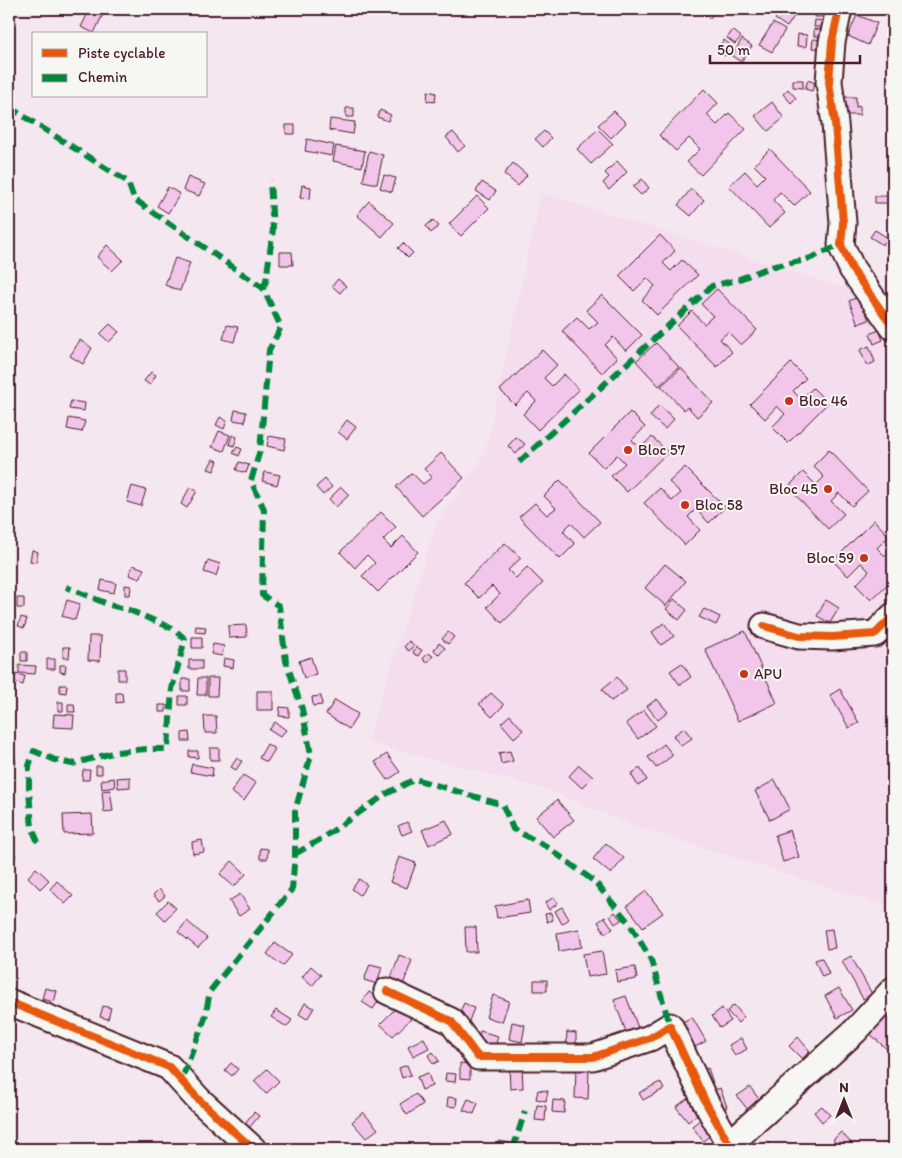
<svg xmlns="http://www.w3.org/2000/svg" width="902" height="1158" font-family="Itim,sans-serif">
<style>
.built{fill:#f4ddee}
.building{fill:#f2c5eb;stroke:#4a1f2b}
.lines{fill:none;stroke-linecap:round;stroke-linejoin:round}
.minor-casing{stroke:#4a1f2b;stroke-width:29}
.minor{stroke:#f6f6f2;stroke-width:25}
.quiet{stroke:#00873e;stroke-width:6;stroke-dasharray:12 6;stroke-linecap:butt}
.cycleway-casing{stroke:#f6f6f2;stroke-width:11}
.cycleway{stroke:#e8590c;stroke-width:8}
.poi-dot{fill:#c8321e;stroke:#f6f6f2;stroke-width:2}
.labels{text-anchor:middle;stroke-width:4;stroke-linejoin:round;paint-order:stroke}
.poi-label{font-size:15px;fill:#4a1f2b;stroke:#f6f6f2;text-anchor:start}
</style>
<rect width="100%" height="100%" fill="#f5e7f0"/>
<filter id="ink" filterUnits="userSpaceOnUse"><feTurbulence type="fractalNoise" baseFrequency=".02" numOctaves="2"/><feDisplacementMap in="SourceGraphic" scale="10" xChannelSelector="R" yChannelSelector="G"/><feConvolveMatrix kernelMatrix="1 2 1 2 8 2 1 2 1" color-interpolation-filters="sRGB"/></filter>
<g filter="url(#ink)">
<!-- built -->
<path class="built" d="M541,193L893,303V908L634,826L545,789L367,742L436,524L485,453Z"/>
<!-- building -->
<path class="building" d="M90,9H97L104,12L94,33L81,27Z
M703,9H716L717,10L709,19L701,11Z
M782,9H799L787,27L775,19Z
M815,9H827V17H815Z
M857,15L877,23L868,45L848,36Z
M815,20L826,21V27H814Z
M773,23L785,30L772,52L759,45Z
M814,29L826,30V37L814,36Z
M733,30L741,37L735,44L727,38Z
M798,34L807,35L806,47L797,46Z
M742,39L752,46L741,62L732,56Z
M813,39L825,40V49L812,48Z
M724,40L733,47L725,56L716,50Z
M793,80H803V88L793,87Z
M808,80L815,83L812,91L805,89Z
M704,89L718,103L707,115L717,125L729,113L746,129L701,175L687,162L700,149L689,138L676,151L659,135Z
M788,89L796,98L791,103L783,94Z
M428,91L436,93L435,102L427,101Z
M841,97H856V107L860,106V115H841Z
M772,102L784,118L768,131L755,116Z
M346,108H354V117H346Z
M380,110L391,115L388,121L377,117Z
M614,111L626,123L611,138L598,125Z
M330,119L355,122L353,134L329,130Z
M286,125H295V134H286Z
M598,129L613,144L591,164L577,149Z
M544,131L551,138L543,147L535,139Z
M453,132L465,146L458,152L446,137Z
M307,139L334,145L332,156L305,151Z
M336,146L365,151L362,167L333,161Z
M770,149L810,191L794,206L780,192L773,200L785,213L769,228L729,186L745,171L757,184L765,176L754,165Z
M369,151L383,155L377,184L363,181Z
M617,161L627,172L609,190L603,183L609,177L605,173Z
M513,163L527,175L518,186L504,174Z
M384,175L396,178L392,192L380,188Z
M188,177L205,184L199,196L183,190Z
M642,179L649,188L641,195L633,187Z
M482,182L496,191L490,200L476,191Z
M302,185L311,187L310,199L300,198Z
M168,187L180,194L168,213L157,206Z
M691,189L704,200L691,216L678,205Z
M477,196L489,208L461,236L449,224Z
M875,196H893V203H875Z
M369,201L394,223L382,237L357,215Z
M433,220L439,226L431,233L426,226Z
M875,230L888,238L883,245L870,237Z
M660,235L675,251L663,263L671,271L682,260L698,275L657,315L642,300L655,286L647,278L634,291L619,276Z
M403,243L413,253L408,258L398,248Z
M107,245L123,260L112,271L97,257Z
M280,252H292L293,265H280Z
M175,258L190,263L180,291L165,285Z
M338,279L346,286L340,293L332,286Z
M717,289L757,330L741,345L728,332L720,339L732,352L717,367L677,326L692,311L704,324L713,316L701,304Z
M602,295L642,335L626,351L613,337L605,345L617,358L602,373L562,331L577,317L589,329L598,322L586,310Z
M860,296L869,320L858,324L849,301Z
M110,324L119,332L109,342L100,334Z
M227,325L238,327L234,342L223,339Z
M879,330L883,340L874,344L870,334Z
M80,340L92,348L83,364L70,356Z
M656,343L679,367L659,386L636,361Z
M869,346L875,362L867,366L860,350Z
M542,350L557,365L544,378L552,386L564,374L579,390L538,430L523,414L536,401L528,393L515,405L500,390Z
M791,363L806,378L793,391L801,399L813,388L828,403L788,443L772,427L785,414L777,406L765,419L750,404Z
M681,368L713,403L697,417L688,407L684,410L661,386Z
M151,372L156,375L150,385L144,381Z
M71,401L85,403L84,411L69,409Z
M659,405L674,419L665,429L650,416Z
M235,410L246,412L245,422L233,420Z
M630,412L645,427L632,440L640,448L652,437L668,452L627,492L611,476L625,463L617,455L604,468L589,453Z
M220,417L227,421L224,429L216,425Z
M69,418L85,421L82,432L67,429Z
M347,420L356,427L347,439L338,432Z
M219,431L230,435L224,451L212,447Z
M232,435L237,437L234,446L229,444Z
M269,436L286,439L284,450L267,446Z
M516,437L525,444L516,454L508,446Z
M237,447L242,449L239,456L233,453Z
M829,450L868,491L852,506L839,493L831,501L844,514L828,529L788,487L803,472L816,485L824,477L813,466Z
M441,453L464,478L422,516L396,487L412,473L423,484L432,477L424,469Z
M213,459L218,461L214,471L208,469Z
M239,462L249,465L246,473L236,470Z
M685,467L725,507L709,523L696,509L688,517L700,530L685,545L644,503L660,488L672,501L681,493L669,482Z
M265,472L280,475L277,485L262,481Z
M325,479L332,487L323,495L316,487Z
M560,480L600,522L584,537L571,523L563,531L575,544L560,559L519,517L535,503L547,515L556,508L544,496Z
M132,486L146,490L141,506L127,502Z
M190,487L197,491L187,508L181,504Z
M341,487L349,495L336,507L329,499Z
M381,512L396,527L383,540L391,548L403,536L418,552L378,592L362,576L375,563L367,555L355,568L340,552Z
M874,520L889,536L877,548L885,556L893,548V579L871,600L856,585L869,571L861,563L848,576L833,561Z
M9,522H15L13,535H9Z
M505,543L521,558L508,570L516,578L527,567L543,583L502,623L487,607L500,594L492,586L479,598L464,583Z
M32,550L38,552L36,562L30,561Z
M208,560L220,564L216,576L204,572Z
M665,564L686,581L666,606L645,588Z
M133,565L144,569L140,579L129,575Z
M102,580L116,583L114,593L100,590Z
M125,585L131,586L130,595H125Z
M17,598H24V608H17Z
M674,599L687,610L679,620L666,609Z
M67,600L80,604L75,620L62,616Z
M826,600L839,608L830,623L817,616Z
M704,609L720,617L716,625L699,617Z
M21,617L27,619L24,628L18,626Z
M664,623L674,636L661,645L652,632Z
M246,625L247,637L229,638L228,626Z
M196,626L206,627L205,633L195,632Z
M745,631L777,703L738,721L705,649Z
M448,632L454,637L448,644L442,639Z
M89,636H101L100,661L88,660Z
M192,637H202V648H192Z
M409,641L414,645L409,651L404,647Z
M439,643L445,648L439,655L434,650Z
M213,644L224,646L222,656L211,654Z
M63,647H70L69,658H63Z
M416,647L422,650L418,656L413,653Z
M21,652H27V661H21Z
M428,653L433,656L427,663L423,659Z
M311,657L316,674L304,678L299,661Z
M224,658L234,660L233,668L223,666Z
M47,659H55V669H47Z
M189,660H202V669H189Z
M682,663L691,677L680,685L670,671Z
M19,665L36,666L35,674L19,673Z
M60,665H66L65,673L60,672Z
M118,669H125V680H118Z
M16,674L25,676L23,685L14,682Z
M617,677L627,690L611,701L602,689Z
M198,678H206V695H197Z
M208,678H218L217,696H208Z
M182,679H190V691H182Z
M60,685H67L66,693L60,692Z
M840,689L859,723L849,728L830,695Z
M257,691H273V710H257Z
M116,693H122L123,702L116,703Z
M491,693L504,705L492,717L479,704Z
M179,696H187V705H179Z
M321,696L322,705L313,706L312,697Z
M657,699L668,712L658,720L647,706Z
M335,700L358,714L349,729L326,714Z
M58,702H63V711H58Z
M68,704H74L75,712H68Z
M159,705H166V712H159Z
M280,707L289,708V717L279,716Z
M644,710L656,726L638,739L626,723Z
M54,714L74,715L73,728L53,727Z
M510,715L523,730L514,738L501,723Z
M204,716H216L217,733H205Z
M275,722L286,730L280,737L269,730Z
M684,728L692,738L681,746L673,736Z
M189,732L190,741H182V733Z
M12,743L16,763L9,765V744Z
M267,744L275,749L267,762L259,758Z
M664,744L673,755L656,768L648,757Z
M210,748H219V760H210Z
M189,751H198V758L189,757Z
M510,751L513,761L501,764L499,753Z
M387,754L400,772L388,780L375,762Z
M237,758L242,761L236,770L231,767Z
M192,764L213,768L212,776L190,772Z
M579,765L593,777L582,788L569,776Z
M96,766H102V774H96Z
M640,768L647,780L638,786L631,774Z
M83,770H90L89,780H82Z
M243,775L256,783L244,801L231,792Z
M130,777V787L118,788L117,778Z
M114,778L115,787L102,789L101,780Z
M775,780L790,809L770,820L755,791Z
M110,790L113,811L104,812L102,791Z
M557,800L574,820L553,837L536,817Z
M92,814L93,833L64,834L63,815Z
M446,820L453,834L429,845L422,830Z
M407,822L412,831L402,835L398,826Z
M790,830L799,857L783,862L775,835Z
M202,840L204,852L193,854L192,842Z
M9,843L16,856L9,860Z
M606,843L624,858L611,874L593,859Z
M260,848L268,849L267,859H260Z
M399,857L416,863L407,888L390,882Z
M232,861L246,874L234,887L220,874Z
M36,868L49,880L40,889L28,877Z
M359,879L367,885L360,895L352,889Z
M57,881L73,896L65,904L50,889Z
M159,889L165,896L159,901L153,895Z
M646,891L663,913L643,927L627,906Z
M240,894L250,909L239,916L229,901Z
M554,897L558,903L549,910L545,903Z
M528,900L530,913L497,918L495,906Z
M168,901L176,908L165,920L157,912Z
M562,907L569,919L562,924L555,911Z
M615,912L621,920L615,924L610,916Z
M551,913L553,920L547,922L545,914Z
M605,917L613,929L605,933L598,922Z
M187,921L207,938L198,948L178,932Z
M465,927H476L477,952H466Z
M579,929L582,947L559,951L557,933Z
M832,929L835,948L827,949L824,930Z
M275,943L292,955L283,966L267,954Z
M602,951L606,974L587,977L583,954Z
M399,955L412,960L403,985L390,981Z
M851,956L872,994L863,999L842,961Z
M822,958L829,974L822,977L815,960Z
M370,964L382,967L377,984L364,980Z
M311,966L321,975L312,986L302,977Z
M635,967L637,979L617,982L615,970Z
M534,980H547V991H534Z
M45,988L57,991L54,1002L42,999Z
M839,988L852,1010L837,1018L825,996Z
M369,992L380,999L373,1009L362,1002Z
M493,995L509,1001L502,1022L486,1017Z
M626,996L640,1033L628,1037L614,1000Z
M305,1003L314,1008L307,1019L299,1014Z
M464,1003L474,1008L469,1021L458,1016Z
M734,1005L744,1017L738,1023L727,1011Z
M103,1006L111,1008L108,1019L100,1017Z
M398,1006L411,1019L393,1036L380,1024Z
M722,1008L731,1021L720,1028L712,1016Z
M893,1009V1048L890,1052L870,1034Z
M276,1010L292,1020L287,1027L271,1017Z
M692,1017L706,1041L695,1047L681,1023Z
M512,1022L525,1025L522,1042L509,1039Z
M480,1031L498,1036L495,1047L477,1042Z
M567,1032L576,1033V1049H566Z
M798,1037L810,1051L802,1059L789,1046Z
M424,1038L429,1048L413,1056L408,1046Z
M741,1038L747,1049L735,1056L729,1045Z
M433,1052L439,1061L433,1064L428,1055Z
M231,1063L238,1069L232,1076L225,1070Z
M460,1063L470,1064V1079L460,1078Z
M407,1065L411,1075L402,1078L399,1068Z
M522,1065L523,1088L510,1089L509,1066Z
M576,1068L589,1069L588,1099L575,1098Z
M708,1068L713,1083L706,1086L700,1071Z
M267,1069L279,1081L266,1094L254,1081Z
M428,1073L432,1086L422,1090L417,1077Z
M446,1073L456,1074L455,1082L445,1081Z
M660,1082L664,1089L643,1100L639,1093Z
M750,1087L761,1102L748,1110L737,1096Z
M720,1088L727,1107L717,1110L710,1092Z
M538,1090L548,1091L546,1101L536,1099Z
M416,1094L423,1104L407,1115L400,1104Z
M691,1096L702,1111L688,1122L676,1107Z
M448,1097L457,1098L456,1107L447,1106Z
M468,1099L478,1103L474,1114L463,1110Z
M553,1100L565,1101L564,1113L552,1112Z
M537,1105L546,1106L545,1121L535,1120Z
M822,1106L830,1115L822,1122L814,1112Z
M254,1112L259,1116L249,1128L244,1124Z
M363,1112L378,1129L366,1138L352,1122Z
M704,1117L715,1132L703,1141L692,1126Z
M841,1132L852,1144L846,1149H842L833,1140Z
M499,1141L510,1143L508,1149H497Z
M768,1141L773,1149H756Z"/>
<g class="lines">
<defs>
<path id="minor" d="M839,9L832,42L829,82L835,124L843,223L841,245L852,269L893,327
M764,626L799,636L832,637L875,634L893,616
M387,991L451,1021L478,1057H593L650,1038L670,1026L705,1101L729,1144
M9,1002L169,1067L198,1099L253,1149
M724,1149L855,1031L893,990"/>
</defs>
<!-- minor casing -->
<use href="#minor" class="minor-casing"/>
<!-- minor -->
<use href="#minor" class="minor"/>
<!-- quiet -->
<path class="quiet" d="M9,107L128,182L134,199L263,288L281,327L269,350L260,450L251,481L264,509L262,595L279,606L286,661L302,709L311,755L295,811V854L292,889L210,991L205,1018L181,1081
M263,288L266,281L273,229L270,181
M519,462L712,286L737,280L770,267L806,260L841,245
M38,842L32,828L29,791V766L34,751L55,760L72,764L116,752L146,749H168L172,689L185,639L174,629L129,610L110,605L66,587
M295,854L321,839L386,794L415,779L503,805L513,829L546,846L595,882L630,924L651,960L670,1026
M513,1149L525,1111"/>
<defs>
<path id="cycleway" d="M839,9L832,42L829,82L835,124L843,223L841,245L852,269L893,327
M764,626L799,636L832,637L875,634L893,616
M387,991L451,1021L478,1057H593L650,1038L670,1026L705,1101L729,1144
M9,1002L169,1067L198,1099L253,1149"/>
</defs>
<!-- cycleway casing -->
<use href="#cycleway" class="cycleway-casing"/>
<!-- cycleway -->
<use href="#cycleway" class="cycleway"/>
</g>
</g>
<!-- markers -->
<g class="poi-dot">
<circle cx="789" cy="401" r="5"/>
<circle cx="628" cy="450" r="5"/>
<circle cx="828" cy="489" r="5"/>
<circle cx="685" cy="505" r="5"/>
<circle cx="864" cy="558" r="5"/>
<circle cx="744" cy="674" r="5"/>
</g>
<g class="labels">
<!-- poi labels -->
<g class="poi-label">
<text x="799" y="406">Bloc 46</text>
<text x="638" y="455">Bloc 57</text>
<text x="818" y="494" text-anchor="end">Bloc 45</text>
<text x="695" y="510">Bloc 58</text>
<text x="854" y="563" text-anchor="end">Bloc 59</text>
<text x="754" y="679">APU</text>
</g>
</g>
<!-- margin -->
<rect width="902" height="1158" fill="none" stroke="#f6f6f2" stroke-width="30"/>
<rect x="15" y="15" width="872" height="1128" fill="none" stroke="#4a1f2b" stroke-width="2" filter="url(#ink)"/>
<!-- legend -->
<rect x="32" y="32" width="175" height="65" fill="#f6f6f2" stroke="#b1a0a2"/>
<rect x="42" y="49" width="25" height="8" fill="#e8590c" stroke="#b1a0a2"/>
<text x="78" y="58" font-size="15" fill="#4a1f2b">Piste cyclable</text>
<rect x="42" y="74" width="25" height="8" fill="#00873e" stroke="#b1a0a2"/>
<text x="78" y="82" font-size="15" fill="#4a1f2b">Chemin</text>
<!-- north arrow -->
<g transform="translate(844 1100)" stroke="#f6f6f2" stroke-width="4" paint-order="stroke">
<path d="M0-4L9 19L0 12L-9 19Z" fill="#4a1f2b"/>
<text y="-8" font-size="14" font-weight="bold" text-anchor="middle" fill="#4a1f2b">N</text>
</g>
<!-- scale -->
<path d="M710 55v8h150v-8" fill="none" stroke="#4a1f2b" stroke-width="2.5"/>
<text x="717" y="55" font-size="15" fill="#4a1f2b" stroke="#f6f6f2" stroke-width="4" paint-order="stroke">50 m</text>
</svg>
